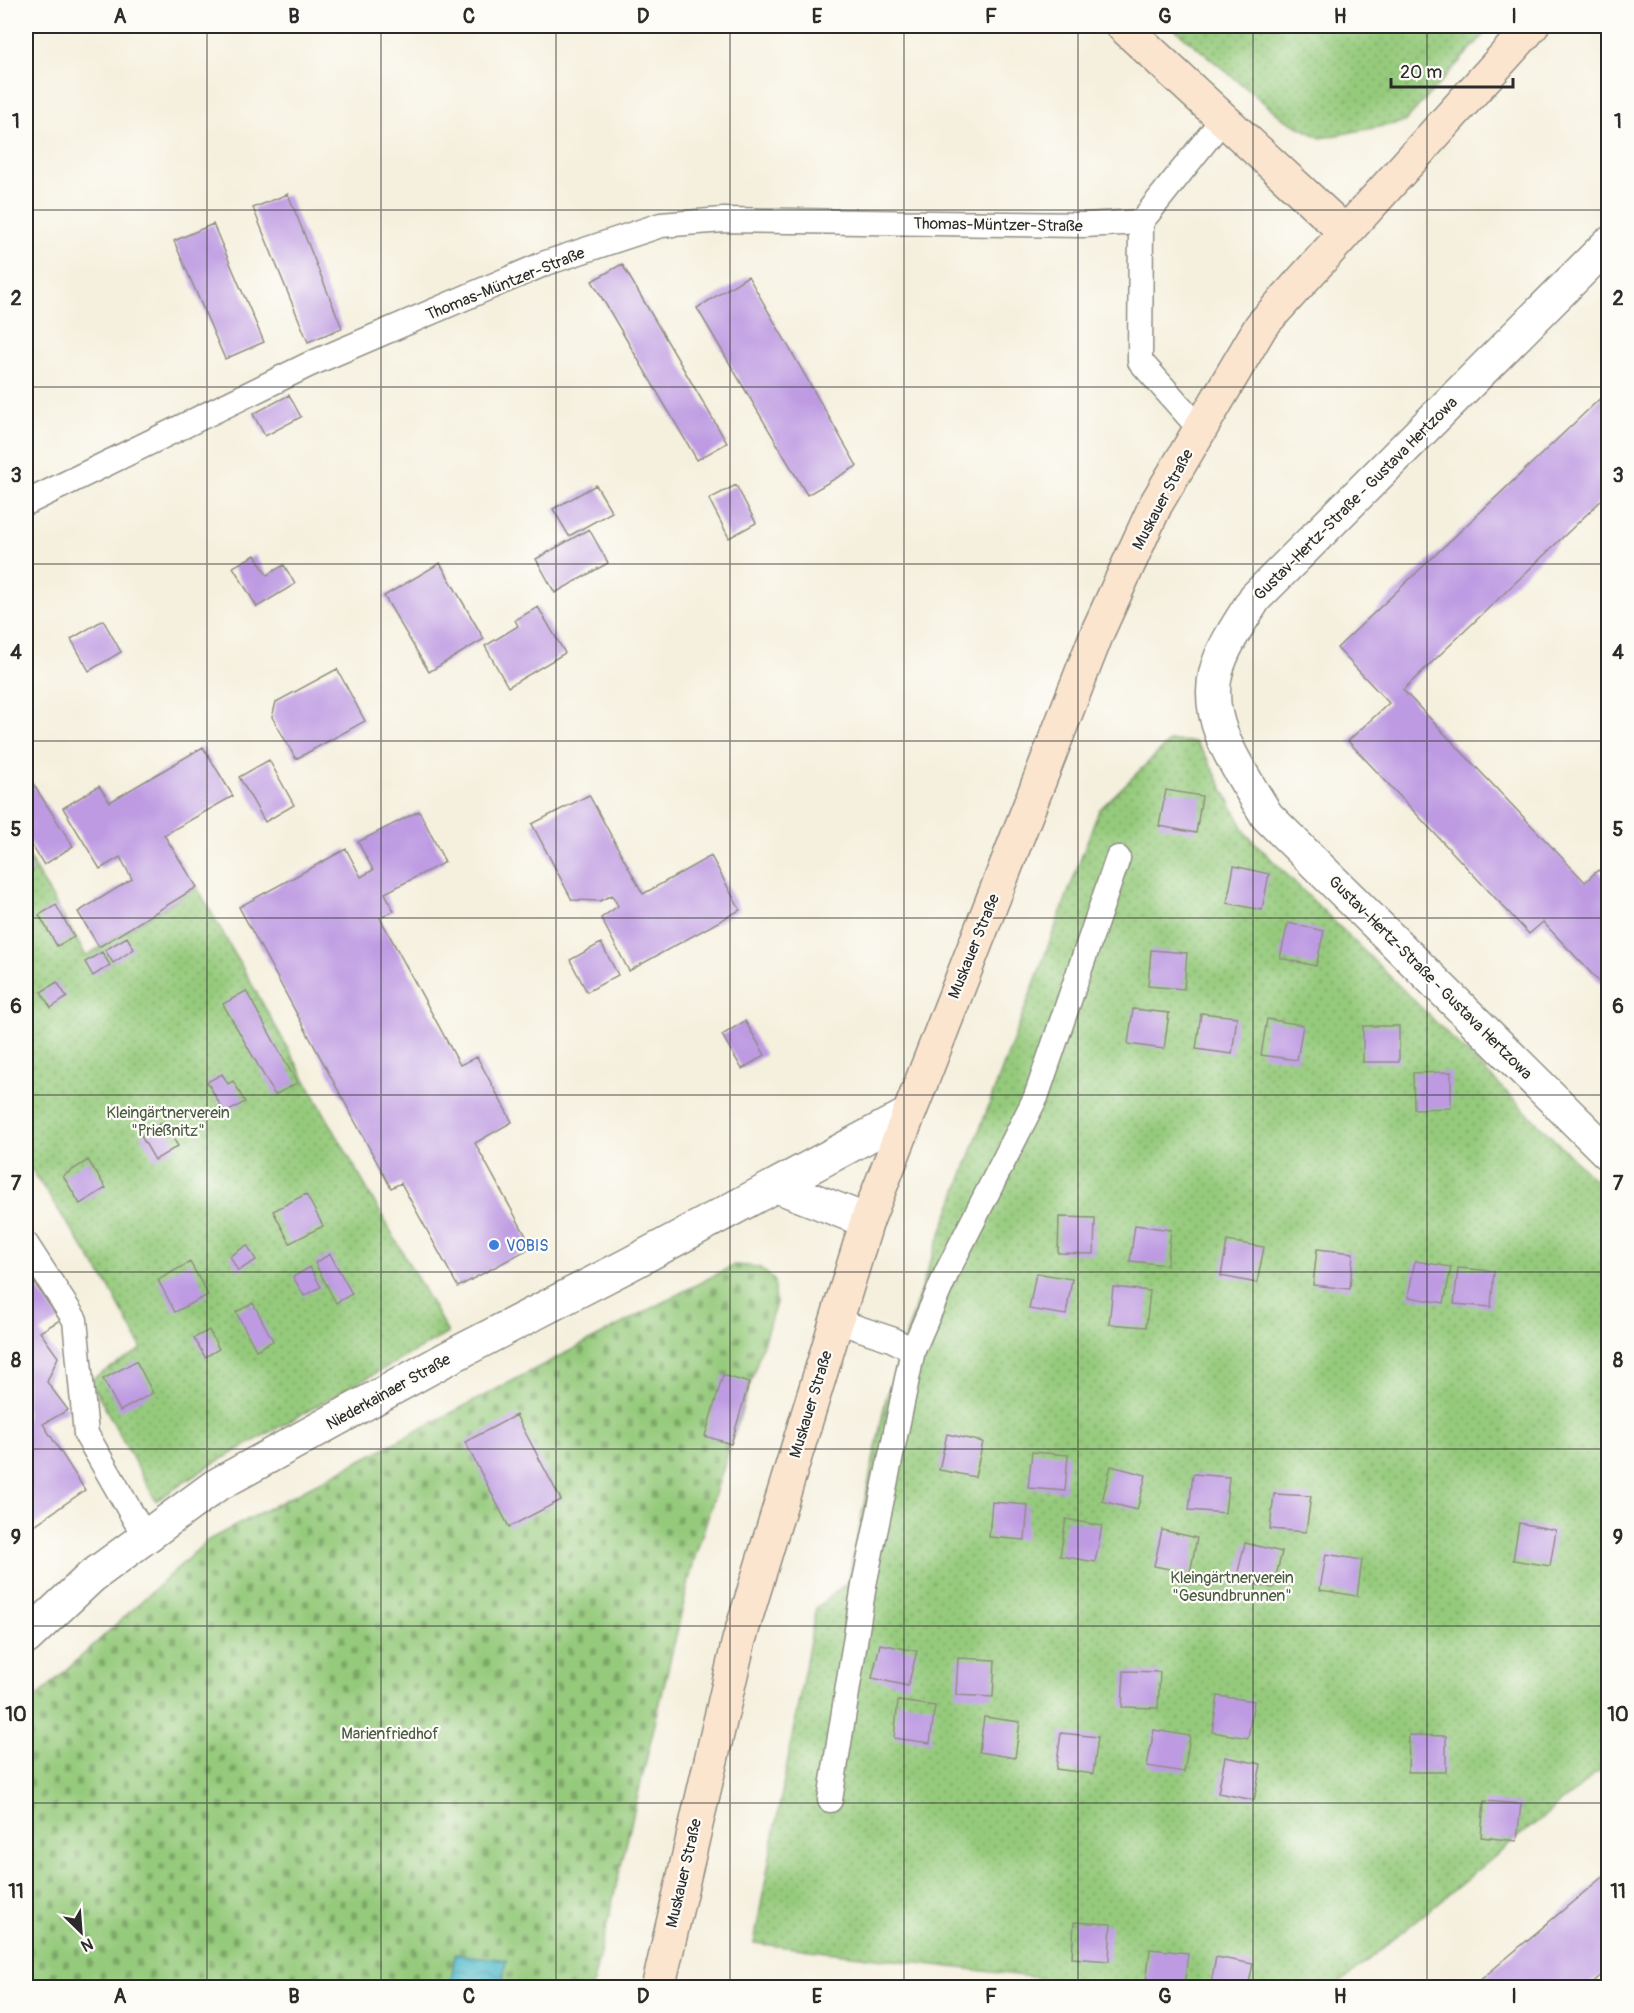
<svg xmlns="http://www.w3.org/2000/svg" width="1634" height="2013" font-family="Pangolin,sans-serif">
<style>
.green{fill:url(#green-dots);stroke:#607a53;stroke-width:1.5}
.cemetery{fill:url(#cemetery-stones);stroke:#607a53;stroke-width:1.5}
.water{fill:url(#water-waves);stroke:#3d727b;stroke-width:1.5}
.building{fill:#bd9ae2}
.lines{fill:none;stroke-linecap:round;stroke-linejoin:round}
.lane-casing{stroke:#908e84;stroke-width:27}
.street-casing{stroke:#908e84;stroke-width:36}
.secondary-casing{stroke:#908e84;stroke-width:36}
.lane{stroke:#fff;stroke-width:24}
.street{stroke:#fff;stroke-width:33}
.secondary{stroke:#fce5cf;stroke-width:33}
.grid{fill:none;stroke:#2b2b2b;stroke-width:1.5;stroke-opacity:0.55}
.shop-dot{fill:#3f7fe0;stroke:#fdfcf7;stroke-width:2}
.labels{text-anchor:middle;stroke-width:4.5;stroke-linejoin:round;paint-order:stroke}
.street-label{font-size:16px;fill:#2b2b2b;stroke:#fdfcf7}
.park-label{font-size:16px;fill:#4b5b43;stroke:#fdfcf7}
.shop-label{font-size:16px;fill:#366cbe;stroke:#fdfcf7;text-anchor:start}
.neatline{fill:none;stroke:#2b2b2b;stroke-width:2}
.grid-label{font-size:20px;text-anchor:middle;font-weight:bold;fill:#2b2b2b}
</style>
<defs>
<pattern id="green-dots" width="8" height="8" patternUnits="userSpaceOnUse" patternTransform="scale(1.5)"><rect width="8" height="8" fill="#95ca7b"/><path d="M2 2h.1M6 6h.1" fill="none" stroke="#7aa465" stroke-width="1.8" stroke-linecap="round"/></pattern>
<pattern id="cemetery-stones" width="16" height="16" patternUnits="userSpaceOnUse" patternTransform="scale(1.5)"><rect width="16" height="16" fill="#95ca7b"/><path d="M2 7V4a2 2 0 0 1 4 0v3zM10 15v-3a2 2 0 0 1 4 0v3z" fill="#7aa465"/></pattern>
<pattern id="water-waves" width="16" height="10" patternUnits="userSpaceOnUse" patternTransform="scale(1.5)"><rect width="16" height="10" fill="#4fbacb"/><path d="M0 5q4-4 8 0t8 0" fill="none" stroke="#4297a5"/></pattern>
</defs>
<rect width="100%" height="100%" fill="#fdfcf7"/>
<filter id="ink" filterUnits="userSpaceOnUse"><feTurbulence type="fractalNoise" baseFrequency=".0167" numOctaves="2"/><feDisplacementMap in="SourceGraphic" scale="12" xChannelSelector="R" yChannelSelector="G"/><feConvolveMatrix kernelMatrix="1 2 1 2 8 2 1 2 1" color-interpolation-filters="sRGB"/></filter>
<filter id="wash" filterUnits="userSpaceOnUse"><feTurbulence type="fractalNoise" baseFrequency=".008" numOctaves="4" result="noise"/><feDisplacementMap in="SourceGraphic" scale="24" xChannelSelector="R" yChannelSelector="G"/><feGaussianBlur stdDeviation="1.35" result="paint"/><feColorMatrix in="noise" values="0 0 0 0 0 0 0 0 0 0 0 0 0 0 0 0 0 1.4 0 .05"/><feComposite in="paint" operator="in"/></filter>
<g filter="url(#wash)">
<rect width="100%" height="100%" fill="#f5f0de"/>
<!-- green -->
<path class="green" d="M1171,26H1492L1404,122L1321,138L1284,119Z
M1170,741L1195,742L1207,758L1247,835L1608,1193V1764L1335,1987H1114L754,1943L816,1608L848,1582L886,1399L927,1271L1099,810Z
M26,853L86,956L197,887L448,1333L209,1466L156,1501L90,1380L142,1349L108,1285L26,1161Z"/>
<!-- cemetery -->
<path class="cemetery" d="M734,1265L759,1267L774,1280L776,1303L694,1560L592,1987L26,1988V1707L208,1540Z"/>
<!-- water -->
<path class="water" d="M455,1954L506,1960L502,1987H450Z"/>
<g id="blocks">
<!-- building -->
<path class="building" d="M288,194L342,328L308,342L253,208Z
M213,224L264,342L225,359L174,241Z
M622,264L727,443L697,460L592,281Z
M748,276L857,466L807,495L697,308Z
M1608,391V494L1403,690L1585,882L1598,870L1608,880V991L1543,922L1529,934L1348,741L1389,703L1337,648Z
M289,395L301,417L265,436L253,414Z
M596,485L612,512L569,536L553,509Z
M736,485L756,523L729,538L709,499Z
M589,529L608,563L555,593L536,559Z
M255,555L267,575L284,565L295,584L257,607L233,567Z
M440,563L484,639L429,672L384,596Z
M538,607L565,653L508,687L485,646L518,626L515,620Z
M103,620L121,652L89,671L71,639Z
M337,669L365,721L296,759L272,717L276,702Z
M203,747L233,796L164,835L197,887L99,947L78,912L132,879L120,857L100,869L63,808L99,786L110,802Z
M269,760L294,805L265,822L239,777Z
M32,782L73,846L44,865L26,836V786Z
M1166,790L1202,796L1196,833L1159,826Z
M589,795L643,894L711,856L740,910L629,971L601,918L618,906L612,895L600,901L572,900L532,824Z
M419,811L445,862L385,893L394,911L380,918L460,1065L477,1057L512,1122L475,1143L532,1247L458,1287L401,1183L391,1188L239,907L346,849L361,877L373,870L358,842Z
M26,858L33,871L26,875Z
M1234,866L1269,874L1262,910L1227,903Z
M56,905L74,937L57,946L39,915Z
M1288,923L1324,931L1316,966L1280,958Z
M127,937L134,949L113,963L105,950Z
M601,943L618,975L587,992L570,960Z
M1151,950L1187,953L1184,989L1148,986Z
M102,952L110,965L93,976L85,962Z
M57,982L67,997L51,1008L41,992Z
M246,991L297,1083L275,1095L223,1004Z
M1133,1009L1169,1013L1164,1049L1128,1044Z
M1201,1013L1237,1017L1232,1054L1196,1049Z
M1267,1019L1303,1025L1297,1060L1261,1055Z
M745,1021L765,1055L742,1069L722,1035Z
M1363,1026H1399V1062H1363Z
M1451,1072V1108L1414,1109L1413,1073Z
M222,1074L228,1084L233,1081L245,1102L225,1113L207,1082Z
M163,1122L178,1146L155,1160L141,1136Z
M88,1160L106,1188L80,1204L63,1176Z
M306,1194L323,1226L290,1243L273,1211Z
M1059,1217L1095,1218L1094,1254L1058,1253Z
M1135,1225L1171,1230L1167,1265L1130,1261Z
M1227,1241L1264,1247L1257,1283L1221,1276Z
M247,1245L256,1260L238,1271L230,1256Z
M1317,1249L1353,1253L1350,1289L1313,1285Z
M330,1254L352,1294L336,1303L315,1263Z
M1415,1261L1451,1267L1444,1303L1408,1297Z
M190,1262L208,1295L175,1312L158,1280Z
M310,1267L321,1287L304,1296L293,1277Z
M1458,1268L1494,1271L1491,1307L1454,1304Z
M26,1271L60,1320L40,1332L58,1357L47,1382L68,1410L43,1424L85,1490L26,1531Z
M1036,1273L1072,1279L1066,1315L1029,1309Z
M1113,1287L1150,1291L1146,1327L1109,1324Z
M253,1303L273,1341L256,1350L236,1312Z
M209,1330L219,1349L205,1357L194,1338Z
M136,1361L153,1393L120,1411L103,1379Z
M723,1375L749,1383L731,1444L705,1436Z
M516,1415L561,1500L509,1527L465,1442Z
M947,1434L983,1442L975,1477L939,1470Z
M1032,1452L1068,1455L1065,1491L1028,1488Z
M1111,1466L1146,1475L1137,1510L1102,1501Z
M1193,1474L1229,1477L1225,1513L1189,1510Z
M1274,1494L1311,1496L1306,1532L1270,1529Z
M992,1502L1028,1505L1025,1540L989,1537Z
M1066,1519L1102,1526L1095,1562L1060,1556Z
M1519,1523L1556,1530L1550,1566L1513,1560Z
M1162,1530L1197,1538L1190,1573L1154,1566Z
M1245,1543L1282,1552L1273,1588L1236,1580Z
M1326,1554L1362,1560L1357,1596L1320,1590Z
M880,1644L917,1651L908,1686L872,1678Z
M958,1658L995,1660L993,1697L956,1695Z
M1124,1671L1160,1672L1158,1708L1122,1707Z
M1607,1683H1608V1719L1602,1718Z
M1218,1696L1254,1701L1248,1738L1212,1732Z
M898,1701L935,1706L930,1743L894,1738Z
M984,1717L1020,1722L1015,1758L979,1752Z
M1154,1730L1190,1736L1184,1772L1147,1766Z
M1061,1733L1098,1737L1093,1774L1056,1769Z
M1409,1735L1446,1736V1772H1408Z
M1225,1757L1261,1764L1254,1800L1218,1793Z
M1484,1801L1521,1804L1517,1841L1481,1837Z
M1608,1872V1969L1587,1988H1471Z
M1074,1922L1111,1924L1109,1961L1072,1958Z
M1150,1949L1188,1953L1184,1988L1146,1984Z
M1216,1957L1253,1964L1248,1988H1210Z"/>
</g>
</g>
<g filter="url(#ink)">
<use href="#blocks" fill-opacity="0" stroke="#908e84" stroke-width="1.5"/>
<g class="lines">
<defs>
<path id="lane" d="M1141,222L1140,361L1200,429
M26,503L308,365L546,263L661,225L723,220L1084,225L1141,222L1223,119
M26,1244L75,1320L86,1434L145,1537
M834,1320L891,1339L913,1350
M830,1800L864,1585L913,1350L947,1272L1036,1097L1118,858"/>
<path id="street" d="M1608,244L1255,598C1241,621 1223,645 1216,672C1203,724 1242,773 1267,816L1608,1153
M777,1186L867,1221
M26,1638L91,1577L215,1486L446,1359L628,1265L905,1116"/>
<path id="secondary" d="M1123,26L1344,231
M658,1988L739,1640L867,1221L1098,631L1156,504L1261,326L1532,26"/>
</defs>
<!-- lane casing -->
<use href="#lane" class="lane-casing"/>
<!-- street casing -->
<use href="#street" class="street-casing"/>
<!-- secondary casing -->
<use href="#secondary" class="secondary-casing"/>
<!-- lane -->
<use href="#lane" class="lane"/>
<!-- street -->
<use href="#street" class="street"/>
<!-- secondary -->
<use href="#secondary" class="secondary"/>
</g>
</g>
<!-- grid -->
<path class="grid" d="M207,26V1988M381,26V1988M556,26V1988M730,26V1988M904,26V1988M1078,26V1988M1253,26V1988M1427,26V1988M26,210H1608M26,387H1608M26,564H1608M26,741H1608M26,918H1608M26,1095H1608M26,1272H1608M26,1449H1608M26,1626H1608M26,1803H1608"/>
<!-- markers -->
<circle class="shop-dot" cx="494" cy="1245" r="6"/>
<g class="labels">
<!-- street labels -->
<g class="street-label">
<text transform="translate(998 224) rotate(1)" y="6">Thomas-Müntzer-Straße</text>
<text transform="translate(505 283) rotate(-22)" y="6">Thomas-Müntzer-Straße</text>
<text transform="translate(1355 498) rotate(-45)" y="6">Gustav-Hertz-Straße - Gustava Hertzowa</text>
<text transform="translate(1162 499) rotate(-62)" y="6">Muskauer Straße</text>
<text transform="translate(973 946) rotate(-68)" y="6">Muskauer Straße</text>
<text transform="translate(1431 977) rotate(45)" y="6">Gustav-Hertz-Straße - Gustava Hertzowa</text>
<text transform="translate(388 1391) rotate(-29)" y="6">Niederkainaer Straße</text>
<text transform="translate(810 1404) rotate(-73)" y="6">Muskauer Straße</text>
<text transform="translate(683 1873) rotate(-77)" y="6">Muskauer Straße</text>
</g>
<!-- park labels -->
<g class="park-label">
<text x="168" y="1118">Kleingärtnerverein<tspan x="168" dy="18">"Prießnitz"</tspan></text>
<text x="1232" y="1583">Kleingärtnerverein<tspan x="1232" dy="18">"Gesundbrunnen"</tspan></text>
<text x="390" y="1739">Marienfriedhof</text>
</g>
<!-- shop labels -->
<g class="shop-label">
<text x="506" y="1251">VOBIS</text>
</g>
</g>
<!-- margin -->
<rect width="1634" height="2013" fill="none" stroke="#fdfcf7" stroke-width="66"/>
<!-- north arrow -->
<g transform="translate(81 1932) rotate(155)" stroke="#fdfcf7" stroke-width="4.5" paint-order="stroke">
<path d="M0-4.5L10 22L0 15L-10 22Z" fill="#2b2b2b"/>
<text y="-9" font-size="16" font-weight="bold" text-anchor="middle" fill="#2b2b2b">N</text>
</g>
<!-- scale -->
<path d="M1391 78v9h122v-9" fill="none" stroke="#2b2b2b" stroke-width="3"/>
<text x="1400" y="78" font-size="18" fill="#2b2b2b" stroke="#fdfcf7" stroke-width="4.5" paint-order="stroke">20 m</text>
<rect x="33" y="33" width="1568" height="1947" class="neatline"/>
<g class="grid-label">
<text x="120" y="23">A</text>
<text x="294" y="23">B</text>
<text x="469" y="23">C</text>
<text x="643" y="23">D</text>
<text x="817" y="23">E</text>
<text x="991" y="23">F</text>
<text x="1165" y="23">G</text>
<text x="1340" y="23">H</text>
<text x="1514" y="23">I</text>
<text x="16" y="128">1</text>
<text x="1618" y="128">1</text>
<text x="16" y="305">2</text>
<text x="1618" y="305">2</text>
<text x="16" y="482">3</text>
<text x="1618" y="482">3</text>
<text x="16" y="659">4</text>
<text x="1618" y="659">4</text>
<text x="16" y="836">5</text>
<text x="1618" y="836">5</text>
<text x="16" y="1013">6</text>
<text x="1618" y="1013">6</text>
<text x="16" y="1190">7</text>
<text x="1618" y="1190">7</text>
<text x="16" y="1367">8</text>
<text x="1618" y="1367">8</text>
<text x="16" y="1544">9</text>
<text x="1618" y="1544">9</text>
<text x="16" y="1721">10</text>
<text x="1618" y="1721">10</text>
<text x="16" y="1898">11</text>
<text x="1618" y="1898">11</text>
<text x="120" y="2003">A</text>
<text x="294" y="2003">B</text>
<text x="469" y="2003">C</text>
<text x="643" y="2003">D</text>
<text x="817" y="2003">E</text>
<text x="991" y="2003">F</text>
<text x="1165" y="2003">G</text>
<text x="1340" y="2003">H</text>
<text x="1514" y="2003">I</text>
</g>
</svg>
